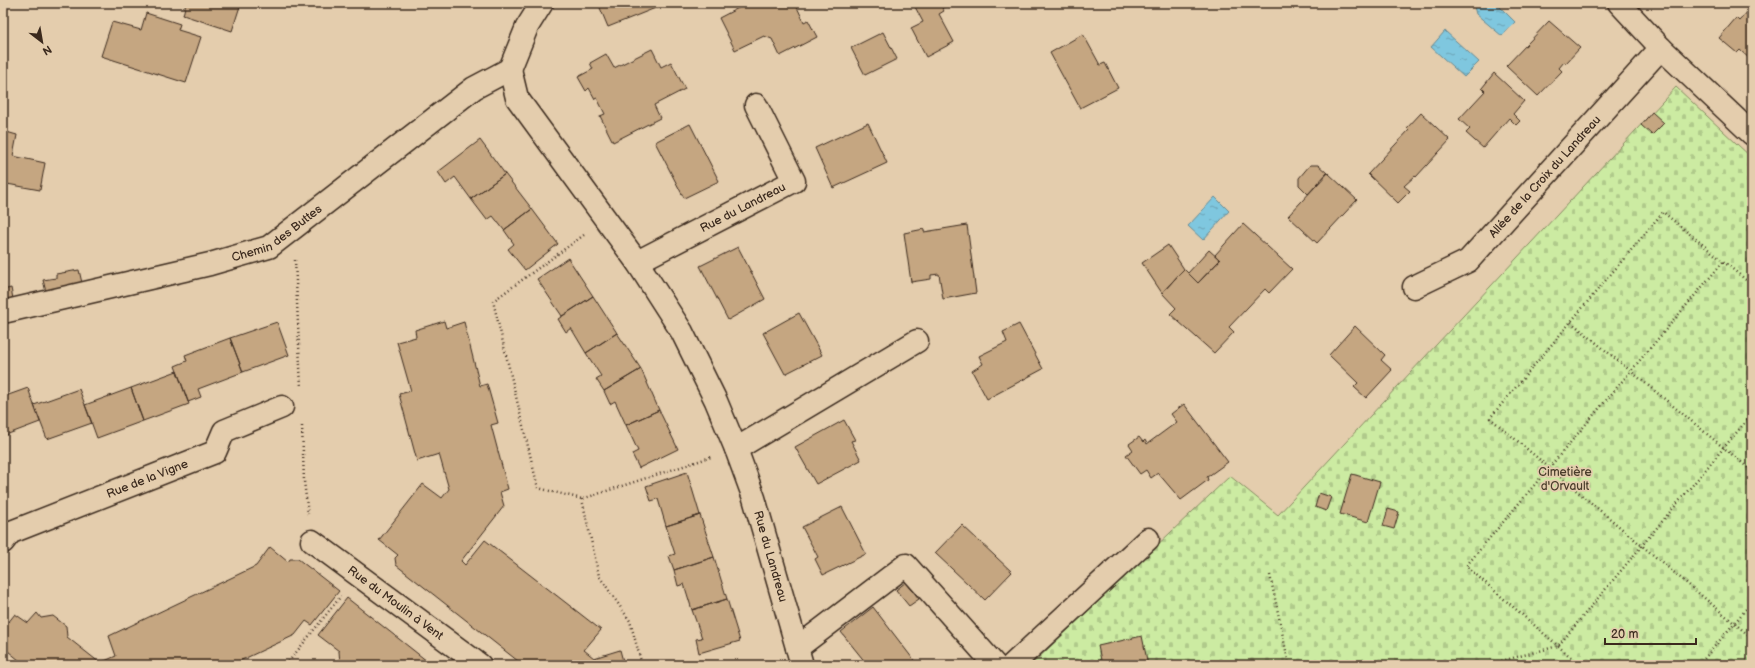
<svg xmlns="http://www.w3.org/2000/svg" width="1755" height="668" font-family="'Balsamiq Sans',sans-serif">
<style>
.cemetery{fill:url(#cemetery-stones);stroke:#848a60}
.water{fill:url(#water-ripples);stroke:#648892}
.building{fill:#c5a681;stroke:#3b2a1e}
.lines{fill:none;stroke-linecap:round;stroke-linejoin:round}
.street-casing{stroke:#3b2a1e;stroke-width:25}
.path{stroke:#3b2a1e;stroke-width:2.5;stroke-dasharray:1 3;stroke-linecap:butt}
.street{stroke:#e4cdad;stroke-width:22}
.labels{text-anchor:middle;stroke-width:3.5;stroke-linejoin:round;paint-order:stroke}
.street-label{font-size:12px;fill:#3b2a1e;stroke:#e4cdad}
.park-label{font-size:12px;fill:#4a3d2b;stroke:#e4cdad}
</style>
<defs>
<pattern id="cemetery-stones" width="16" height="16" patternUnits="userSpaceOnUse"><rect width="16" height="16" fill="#cceba2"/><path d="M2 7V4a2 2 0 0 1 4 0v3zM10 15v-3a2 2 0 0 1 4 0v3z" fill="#b0ca8b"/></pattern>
<pattern id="water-ripples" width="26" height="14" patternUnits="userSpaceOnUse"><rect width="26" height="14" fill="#7fc7df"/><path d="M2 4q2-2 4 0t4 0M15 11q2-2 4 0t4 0" fill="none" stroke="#69a2b4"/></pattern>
</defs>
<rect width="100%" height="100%" fill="#e4cdad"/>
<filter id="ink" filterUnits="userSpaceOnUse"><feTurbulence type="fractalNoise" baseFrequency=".025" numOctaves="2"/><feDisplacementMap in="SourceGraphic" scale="8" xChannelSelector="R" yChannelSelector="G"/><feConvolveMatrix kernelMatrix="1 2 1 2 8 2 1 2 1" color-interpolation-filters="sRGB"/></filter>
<g filter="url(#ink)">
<!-- cemetery -->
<path class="cemetery" d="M1676,87L1752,158V665H1031L1230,476L1278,515Z"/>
<!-- water -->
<path class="water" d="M1473,3H1496L1515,22L1502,36L1476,14Z
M1445,31L1479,62L1464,77L1431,47Z
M1215,197L1229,211L1203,240L1188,226Z"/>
<!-- building -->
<path class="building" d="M186,3H241L232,31L183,15Z
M598,3H668L608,27Z
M748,3H795L804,22L808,20L817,37L780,56L772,39L764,36L735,50L719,18Z
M913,3H959L950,8L949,5L942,8L944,11L939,14L954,42L926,57L911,28L923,22Z
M1752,7V61L1740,50L1737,53L1719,38L1736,18L1739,21Z
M146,13L180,24L178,30L201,37L186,83L101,56L112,22L141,30Z
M1549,21L1580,48L1566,63L1564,62L1559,68L1562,71L1538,96L1506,66Z
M883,32L897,59L865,75L851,48Z
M1083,34L1100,65L1105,63L1118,88L1080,108L1050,53Z
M652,49L661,67L671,62L685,89L654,105L660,118L613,142L600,116L605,114L597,98L595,99L589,88L586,91L578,77L593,69L590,63L606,54L614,68Z
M1494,73L1524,101L1513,114L1520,121L1516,125L1509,118L1483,148L1466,133L1470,129L1459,119L1485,91L1482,88Z
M1652,112L1664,123L1652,135L1641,125Z
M1421,113L1450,140L1416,177L1415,176L1404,186L1410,191L1398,203L1368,174L1409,130L1407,128Z
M868,123L887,163L833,188L815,148Z
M690,124L719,181L684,198L655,142Z
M3,131L17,135L13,156L45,163L40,190L7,184L3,197Z
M480,140L505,174L471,199L455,177L446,184L438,172Z
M1310,165H1318L1327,173L1308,194L1299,185V178Z
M1328,173L1357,200L1317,243L1288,216Z
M505,174L532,209L504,230L493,216L487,220L471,199Z
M532,209L558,244L525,270L508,249L514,244L504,230Z
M1243,224L1292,269L1269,293L1265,289L1229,327L1234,332L1214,353L1170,314L1176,308L1162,293L1184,269L1198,283L1220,260L1215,255Z
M967,225L976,293L943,299L939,274L931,275V279L911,282L904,233L924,229V232Z
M1168,245L1184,269L1162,293L1142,263Z
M738,247L765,299L728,320L700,266Z
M1209,250L1220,260L1198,283L1188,273Z
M568,258L593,296L562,316L537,279Z
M79,270L82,283L46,292L43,280L56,278V274Z
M11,288L13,299L4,301L3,290Z
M593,296L617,333L586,353L571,328L566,332L558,319Z
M799,313L822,355L785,374L763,333Z
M444,321L446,328L464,322L480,386L487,384L498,423L491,425L508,489L500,492L504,506L461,561L465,565L485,540L601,630L584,650L594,658L620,650L624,665H523L396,565L395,558L398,555L379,540L423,484L442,498L449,489L439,454L417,461L399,394L411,391L397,342L416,337L415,330Z
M277,322L289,355L243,372L230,338Z
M1019,324L1043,369L987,399L972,371L983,364L979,356L1007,342L1003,332Z
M1355,326L1385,355L1381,360L1392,370L1366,398L1354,387L1358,383L1329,355Z
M617,333L641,369L604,391L596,379L601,376L586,353Z
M230,338L243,372L198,389L201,397L188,402L175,366L187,361L185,355Z
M641,369L659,410L626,425L615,401L610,404L604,391Z
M177,371L189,404L143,421L131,388Z
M28,388L40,422L3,436V397Z
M131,388L143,421L97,438L85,405Z
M79,389L92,423L47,439L34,405Z
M1184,404L1228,462L1207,477L1208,480L1181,500L1158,473L1151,478L1146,470L1140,474L1126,455L1133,450L1129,444L1139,437L1143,442L1145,440L1147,444L1177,422L1171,414Z
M659,410L678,449L639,468L632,454L638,451L626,425Z
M844,420L855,440L851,441L861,460L816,484L795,447Z
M687,472L700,515L666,526L658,499L651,501L646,486Z
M1352,474L1380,482L1368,522L1340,514Z
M1319,493L1331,497L1326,511L1315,507Z
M842,507L866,554L823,575L815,559L818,557L802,527Z
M1388,509L1399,512L1394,529L1383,526Z
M700,515L714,557L674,570L669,556L675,554L666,526Z
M962,525L1012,572L985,600L935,553Z
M270,547L288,562L290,559H298L339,591L312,625L306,621L295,635L231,665H25L3,647V629L15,614L28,623L37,613L41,618L53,616L66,626L67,637L100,663L116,656L109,636L256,566Z
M714,557L727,599L692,610L684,584L678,586L674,570Z
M906,582L919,599L909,606L896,590Z
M347,598L432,665H342L340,664L339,651L318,635Z
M727,599L740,641L699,653L696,639L702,638L692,610Z
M873,607L916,663L914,665H863L866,663L841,632Z
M1142,636L1148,665H1102L1098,646Z"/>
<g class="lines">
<defs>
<g id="street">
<path d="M1619,3L1661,48L1752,134"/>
<path id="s1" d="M510,69L517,98L637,262L682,332L716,401L736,449L754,498L802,665"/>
<path d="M510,69L527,27L542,3"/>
<path id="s2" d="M637,262L794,181L756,105"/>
<path id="s3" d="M1414,287L1468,261L1661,48"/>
<path id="s4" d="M3,312L210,264L269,247L474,88L510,69"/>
<path d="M736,449L917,341"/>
<path id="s5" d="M312,541L480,665"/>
<path id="s6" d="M3,542L10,533L14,531L215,452L224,431L282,407"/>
<path d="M797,648L906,565L995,665"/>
<path d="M1012,665L1148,539"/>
</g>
</defs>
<!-- street casing -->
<use href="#street" class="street-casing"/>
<!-- path -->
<path class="path" d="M584,235L493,301L538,488L582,499L711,457
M295,260L301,387
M1752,285L1663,212L1490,418L1752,638
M1571,322L1752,471
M302,426L304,481L308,514
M582,499L599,576L630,621L642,665
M1270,575L1289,665
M286,665L341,596
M1486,665L1558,646L1752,414
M1580,665L1466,566L1723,262
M1699,665L1752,602"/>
<!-- street -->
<use href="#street" class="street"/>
</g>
</g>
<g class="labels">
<!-- street labels -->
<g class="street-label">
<text dy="4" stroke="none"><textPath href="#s3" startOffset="174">Allée de la Croix du Landreau</textPath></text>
<text dy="4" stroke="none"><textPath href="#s2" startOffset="119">Rue du Landreau</textPath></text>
<text dy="4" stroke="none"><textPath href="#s4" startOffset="287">Chemin des Buttes</textPath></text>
<text dy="4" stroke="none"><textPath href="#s6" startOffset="159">Rue de la Vigne</textPath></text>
<text dy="4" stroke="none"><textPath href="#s1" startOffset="558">Rue du Landreau</textPath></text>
<text dy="4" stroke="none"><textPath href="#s5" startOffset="104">Rue du Moulin à Vent</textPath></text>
</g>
<!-- park labels -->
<g class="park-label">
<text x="1565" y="476">Cimetière<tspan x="1565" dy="14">d'Orvault</tspan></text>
</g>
</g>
<!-- margin -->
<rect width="1755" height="668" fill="none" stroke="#e4cdad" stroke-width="16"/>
<rect x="8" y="8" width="1739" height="652" fill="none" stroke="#3b2a1e" stroke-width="1.5" filter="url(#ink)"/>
<!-- north arrow -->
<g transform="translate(42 42) rotate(149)" stroke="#e4cdad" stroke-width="3" paint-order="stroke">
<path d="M0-3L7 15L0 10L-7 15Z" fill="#3b2a1e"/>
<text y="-6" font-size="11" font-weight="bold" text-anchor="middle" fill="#3b2a1e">N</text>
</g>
<!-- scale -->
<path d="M1605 638v6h91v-6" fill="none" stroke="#3b2a1e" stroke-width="2"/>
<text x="1611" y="638" font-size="12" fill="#3b2a1e" stroke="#e4cdad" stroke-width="3" paint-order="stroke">20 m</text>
</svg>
